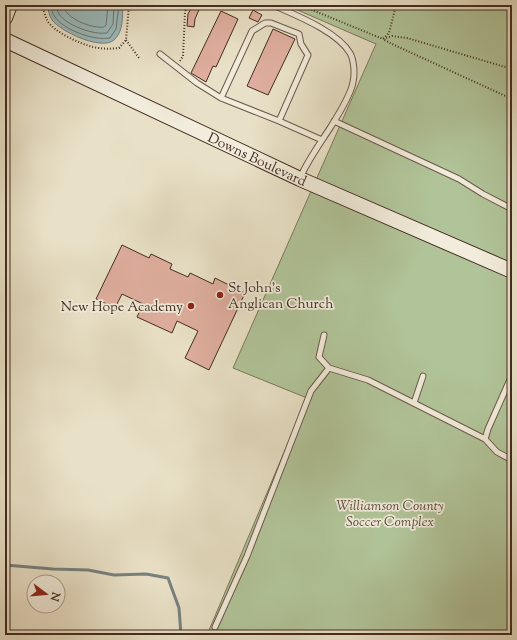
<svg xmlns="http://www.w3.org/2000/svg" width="517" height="640" font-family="'Sorts Mill Goudy',serif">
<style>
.green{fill:#b1c499;stroke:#7a785d}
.water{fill:#9abbbd;stroke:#78827f}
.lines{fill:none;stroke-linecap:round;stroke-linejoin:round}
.shore{stroke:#6f746f;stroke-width:1}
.stream{stroke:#78827f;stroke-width:3}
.building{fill:#dfae9f;stroke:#442c21}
.lane-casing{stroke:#6d594a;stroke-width:7}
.secondary-casing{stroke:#442c21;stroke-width:16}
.path{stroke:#442c21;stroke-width:2;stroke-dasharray:1 2;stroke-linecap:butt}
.lane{stroke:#f1ecdb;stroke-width:5}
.secondary{stroke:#f1ecdb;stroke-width:14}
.poi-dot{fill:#8f2418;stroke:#f1ecdb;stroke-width:1.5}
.labels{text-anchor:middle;stroke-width:3.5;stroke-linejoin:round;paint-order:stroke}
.street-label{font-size:14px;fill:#442c21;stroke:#f1ecdb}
.poi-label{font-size:14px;fill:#442c21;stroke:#f1ecdb;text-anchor:start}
.park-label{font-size:14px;font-style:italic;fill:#5a4a39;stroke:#f1ecdb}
</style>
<rect width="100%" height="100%" fill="#e9e1c7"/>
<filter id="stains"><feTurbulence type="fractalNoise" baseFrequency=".005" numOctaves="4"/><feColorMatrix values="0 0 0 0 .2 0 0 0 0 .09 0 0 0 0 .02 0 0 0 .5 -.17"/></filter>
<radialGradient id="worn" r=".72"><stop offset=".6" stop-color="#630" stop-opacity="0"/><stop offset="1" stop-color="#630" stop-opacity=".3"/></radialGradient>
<!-- green -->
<path class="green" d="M286,5H512V635H207L307,398L233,368L376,44Z"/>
<!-- water -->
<path class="water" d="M48,5H123C122,17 124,31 114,40C101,51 60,31 52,20C49,15 48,10 48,5Z"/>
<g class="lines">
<!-- shore -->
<path class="shore" d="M51,5C52,9 52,14 55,17C64,30 94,41 110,38L116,29L119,5
M57,5C57,8 57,11 59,14C67,26 94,35 107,33L113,24L114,5
M63,5C64,18 92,29 104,27L106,25L108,5"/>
<!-- stream -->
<path class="stream" d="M5,565L53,569L88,570L114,575L146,574L168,578L179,608L181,635"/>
</g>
<!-- building -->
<path class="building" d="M193,5H201L195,19L194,27L187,26L188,14Z
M253,10L262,15L258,22L249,18Z
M221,11L238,19L216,67L213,66L206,82L191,73Z
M273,29L295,39L268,95L247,86Z
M122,245L149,258L151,254L172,264L170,269L188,277L190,273L213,284L215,278L245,293L209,370L185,358L198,331L177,321L172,333L137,317L143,304L122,294L115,308L96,299Z"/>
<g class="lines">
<defs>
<path id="lane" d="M273,5C295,15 337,31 350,53C354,60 355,74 353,82C351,95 337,117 330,128C319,145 308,160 300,178
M160,54L197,83L221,98
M279,121L221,98L252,31L265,23H271L299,34L301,44L308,55L279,121L322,140
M334,121L459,179L483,194L512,209
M324,335L319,357L329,368
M512,375L488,429L485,439L497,452L512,460
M414,403L423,376
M215,627L247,556L311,391L329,368L368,380L485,439"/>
<g id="secondary">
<path d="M5,18L10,5"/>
<path id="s1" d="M5,40L300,179L512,271"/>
</g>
</defs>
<!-- lane casing -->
<use href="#lane" class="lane-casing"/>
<!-- secondary casing -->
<use href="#secondary" class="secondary-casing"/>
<!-- path -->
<path class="path" d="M43,5C43,9 45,16 47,20C53,32 81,44 93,47C102,49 110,49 119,48L126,40L129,5
M300,5L383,39L392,36L407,38L512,69
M396,5L389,33L383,39L390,43L512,99
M126,40L139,58
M180,61L183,56L185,12L187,5"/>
<!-- lane -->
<use href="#lane" class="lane"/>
<!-- secondary -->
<use href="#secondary" class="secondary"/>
</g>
<!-- markers -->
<g class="poi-dot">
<circle cx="220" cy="295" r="4"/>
<circle cx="191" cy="306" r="4"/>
</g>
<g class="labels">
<!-- street labels -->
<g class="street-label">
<text dy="5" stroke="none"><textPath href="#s1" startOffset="279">Downs Boulevard</textPath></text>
</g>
<!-- poi labels -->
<g class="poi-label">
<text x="228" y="292">St John's<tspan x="228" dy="16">Anglican Church</tspan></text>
<text x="183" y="311" text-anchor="end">New Hope Academy</text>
</g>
<!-- park labels -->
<g class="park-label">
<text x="390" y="510">Williamson County<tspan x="390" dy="16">Soccer Complex</tspan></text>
</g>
</g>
<!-- margin -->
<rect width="517" height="640" fill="none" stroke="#e9e1c7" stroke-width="20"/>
<rect x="6" y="6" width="505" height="628" fill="none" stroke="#442c21" stroke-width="2"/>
<rect x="10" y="10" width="497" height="620" fill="none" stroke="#442c21"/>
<!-- north arrow -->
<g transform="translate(46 594) rotate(106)"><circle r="19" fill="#f1ecdb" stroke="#ac9f91"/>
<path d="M0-3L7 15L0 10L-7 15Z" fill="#8f2418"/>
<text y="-6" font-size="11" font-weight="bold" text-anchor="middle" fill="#442c21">N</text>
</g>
<rect width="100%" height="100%" filter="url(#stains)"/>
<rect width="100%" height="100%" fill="url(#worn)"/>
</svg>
